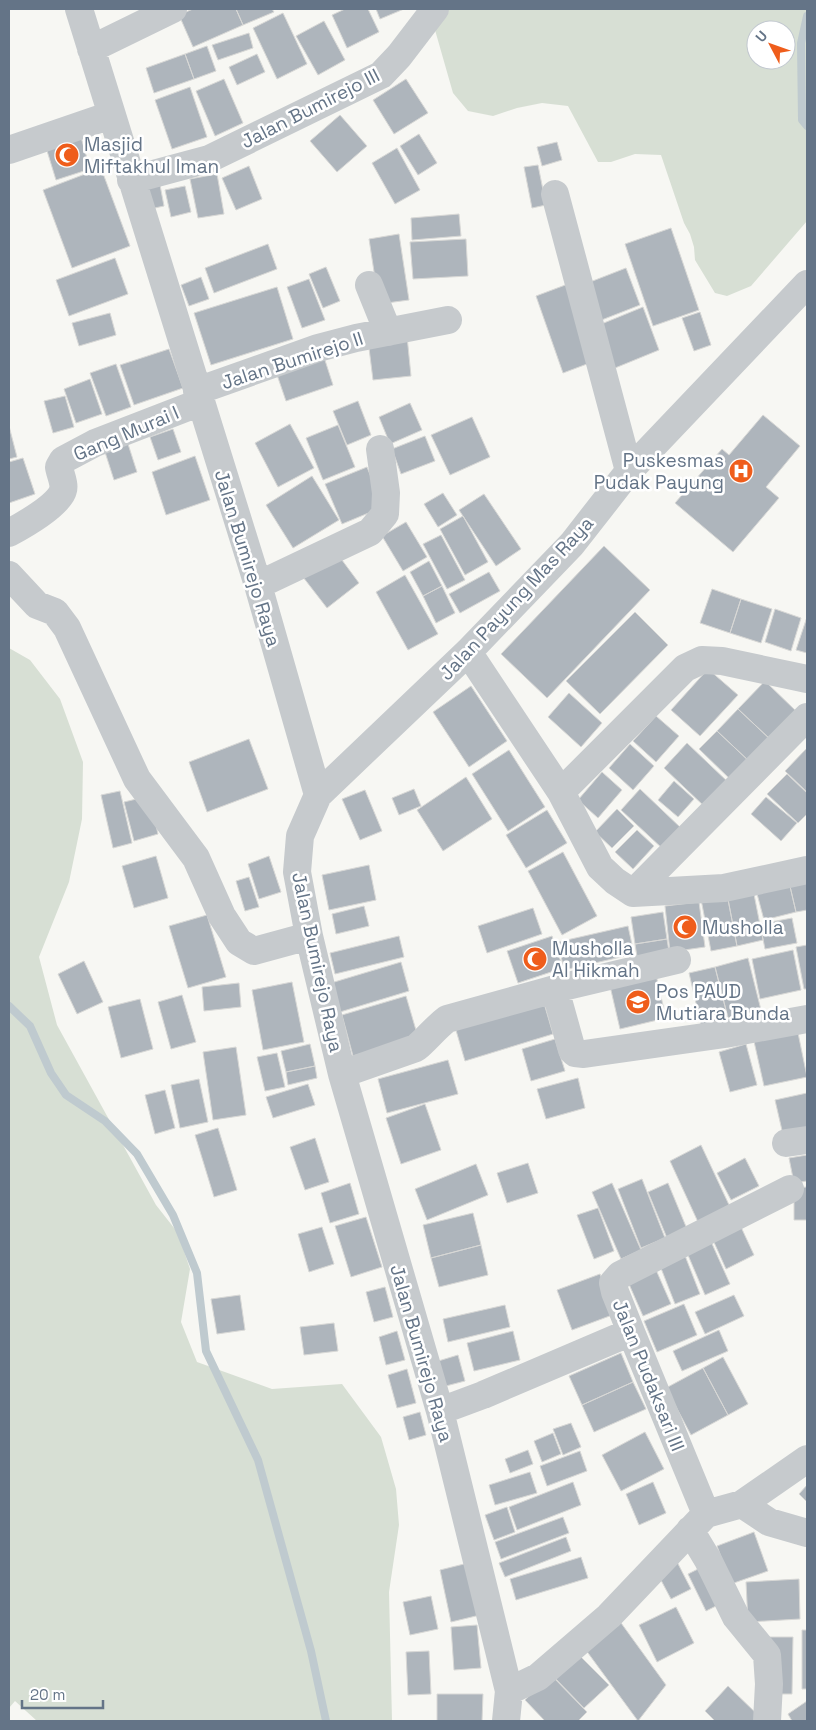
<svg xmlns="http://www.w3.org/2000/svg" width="816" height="1730" font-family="'Space Grotesk',sans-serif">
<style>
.green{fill:#d7dfd4;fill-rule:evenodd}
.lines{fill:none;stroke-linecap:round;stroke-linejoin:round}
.stream{stroke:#bfcacf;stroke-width:8}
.building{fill:#aeb5bc;stroke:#d8d8d6}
.minor{stroke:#c6cacd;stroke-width:28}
.labels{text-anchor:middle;stroke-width:5;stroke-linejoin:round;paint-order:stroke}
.street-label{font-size:19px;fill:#647487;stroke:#fff}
.poi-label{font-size:19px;fill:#647487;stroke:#fff;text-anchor:start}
</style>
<rect width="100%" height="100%" fill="#f7f7f3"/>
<!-- green -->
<path class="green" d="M429,9H807V221L751,286L727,296L715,293L695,260L694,247L690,234L684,223L661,155L635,154L611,162H598L568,106L542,103L517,108L493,116L468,111L453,93ZM756,30H786V60H756Z
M9,648L30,660L60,699L83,762L82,819L69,882L39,957L57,1025L156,1205L178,1233L190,1269L181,1322L197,1362L272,1389L342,1384L381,1437L396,1489L399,1525L389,1592L392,1721H37L15,1701L9,1708Z"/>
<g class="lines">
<!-- stream -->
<path class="stream" d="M807,16L801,43L802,120L807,126
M9,1006L30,1026L51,1073L66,1095L105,1121L137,1154L173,1215L197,1273L206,1351L258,1460L311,1651L326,1721"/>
</g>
<!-- building -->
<path class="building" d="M193,9H236L243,25L193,47L179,15Z
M236,9H272L274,12L243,25Z
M345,9H368L379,32L347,48L332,15Z
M376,9H404L380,19Z
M283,13L307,64L277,79L253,28Z
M324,21L345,60L318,75L296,36Z
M249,33L253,48L218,60L212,45Z
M207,46L216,71L194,79L185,54Z
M185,54L194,79L154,93L146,68Z
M257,54L265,72L237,85L229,67Z
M224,79L243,123L215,136L196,91Z
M406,79L428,113L394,134L373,100Z
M190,87L207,137L172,149L155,100Z
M340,115L367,146L337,172L310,141Z
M79,130L90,169L56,180L44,141Z
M419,134L437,163L418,175L400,146Z
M557,142L562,160L542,166L537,147Z
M397,148L420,190L395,204L372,163Z
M538,165L546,205L532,208L524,167Z
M249,166L262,199L236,210L222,178Z
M101,168L130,246L72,268L43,190Z
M217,174L224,214L198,218L190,179Z
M160,185L164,206L150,209L146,188Z
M185,186L191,212L171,217L165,190Z
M459,214L461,236L412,240L411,218Z
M671,228L699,310L653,326L625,244Z
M399,234L409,300L379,304L369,239Z
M466,239L468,276L413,279L410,242Z
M268,244L277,269L214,293L205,268Z
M115,258L128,294L69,316L56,280Z
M326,267L340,301L323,308L309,274Z
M626,268L640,305L599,321L585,284Z
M201,277L209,299L189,306L181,285Z
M309,279L325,320L302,328L287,287Z
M568,284L595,361L563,373L536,296Z
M277,287L293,339L211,365L194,313Z
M643,307L659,350L615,368L599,325Z
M700,312L711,345L694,351L682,318Z
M110,313L116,335L79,346L72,323Z
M407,336L411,376L373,380L368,340Z
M169,349L183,388L134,405L120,365Z
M322,351L333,385L286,401L274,366Z
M116,364L131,407L106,416L90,373Z
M90,379L102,414L76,423L64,389Z
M65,396L74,427L53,433L44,401Z
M358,401L371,435L347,445L333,411Z
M410,403L422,430L390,444L379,417Z
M763,415L800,446L766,487L779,498L733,552L675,503L722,449L729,455Z
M472,417L490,457L450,475L431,435Z
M290,424L314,468L278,487L255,443Z
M338,425L355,467L323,480L306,438Z
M9,426L17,457L9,459Z
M173,429L181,452L158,460L150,437Z
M425,436L435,461L401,474L392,449Z
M128,444L137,472L114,480L105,452Z
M195,456L210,500L166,515L152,472Z
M23,458L35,494L9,503V462Z
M367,467L383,507L342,524L325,484Z
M312,476L339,520L293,548L266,505Z
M443,493L457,515L438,527L424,504Z
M484,494L521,549L496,566L459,510Z
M463,516L488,562L465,575L440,529Z
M406,522L427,557L403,571L382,536Z
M441,535L465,580L447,589L423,544Z
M604,546L650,590L547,698L501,654Z
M336,552L359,583L327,608L303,577Z
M429,561L442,586L423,596L410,572Z
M489,572L500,591L460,613L449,594Z
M405,575L438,634L408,650L376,592Z
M442,586L455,613L436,623L423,596Z
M712,589L741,599L730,633L700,623Z
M741,599L772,609L761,643L730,633Z
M775,609L801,618L791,651L765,642Z
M635,612L668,645L600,714L566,681Z
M807,617V653L796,650Z
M708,669L738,695L700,736L671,710Z
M765,681L798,713L772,741L738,709Z
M471,686L507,741L469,767L433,712Z
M569,693L602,723L581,747L548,717Z
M738,709L772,741L751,763L717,731Z
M656,716L679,736L656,762L633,741Z
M717,731L751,763L733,782L699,749Z
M249,739L268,789L207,812L189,762Z
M687,743L729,783L705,807L664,768Z
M630,744L654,766L633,790L609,768Z
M806,749L807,750V792L785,771Z
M509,750L545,807L508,831L472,774Z
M602,772L622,790L598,818L578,800Z
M787,774L807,793V814L798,823L767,794Z
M466,777L492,819L443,851L417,810Z
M674,781L694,799L678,817L658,800Z
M414,789L421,806L399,815L392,798Z
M640,789L682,829L663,849L621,810Z
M365,790L382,831L360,840L342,799Z
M120,791L132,843L113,848L101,795Z
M149,796L158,834L134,841L124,802Z
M766,797L797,823L781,841L751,814Z
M617,809L634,826L612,848L595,832Z
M547,810L567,843L526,868L506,835Z
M637,830L654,846L633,869L615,852Z
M563,852L597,916L562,935L528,871Z
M156,856L168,898L134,908L122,866Z
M269,856L281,892L259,899L248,864Z
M369,865L376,900L329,910L322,875Z
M249,877L259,907L245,911L236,881Z
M807,878V910L796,912L789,882Z
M789,882L796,912L764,920L756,890Z
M752,884L763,940L737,946L726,889Z
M726,889L737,946L711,951L700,894Z
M699,902L705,947L670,952L665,906Z
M364,906L369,926L336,934L332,914Z
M533,908L542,934L487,953L478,926Z
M663,912L667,939L635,944L631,917Z
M207,915L226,977L188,988L169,926Z
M792,918L797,943L765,949L760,924Z
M628,926L634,954L564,970L558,942Z
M399,936L404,957L335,974L330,953Z
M552,936L563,968L518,983L507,951Z
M667,939L670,958L638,963L635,944Z
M807,945V989H804L796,947Z
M793,950L801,990L760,999L752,959Z
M748,958L761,1010L728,1018L715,967Z
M84,961L103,1002L77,1014L58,974Z
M401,962L409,991L340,1012L331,983Z
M715,967L728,1018L701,1025L689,973Z
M656,975L666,1018L620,1029L610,986Z
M292,982L304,1042L263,1050L252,990Z
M239,983L241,1007L204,1011L202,987Z
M541,993L553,1034L465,1061L453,1020Z
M182,995L196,1042L171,1049L158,1002Z
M406,996L418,1037L353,1056L342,1015Z
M140,999L153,1049L121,1058L108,1007Z
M797,1028L807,1077L764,1086L753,1037Z
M555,1039L565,1071L531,1081L522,1049Z
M310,1044L315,1066L286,1072L281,1051Z
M746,1044L757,1085L730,1092L719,1052Z
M236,1047L246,1115L213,1120L203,1052Z
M277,1053L285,1087L265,1091L257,1057Z
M448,1060L458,1094L387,1113L378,1079Z
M315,1066L317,1078L288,1085L286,1072Z
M578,1078L585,1108L546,1119L537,1089Z
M199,1079L208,1122L180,1128L171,1085Z
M308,1084L315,1105L273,1118L266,1097Z
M165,1090L175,1128L155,1134L145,1095Z
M807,1093V1134L784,1139L775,1100Z
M425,1104L441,1150L401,1164L386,1118Z
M218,1128L237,1190L214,1197L195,1135Z
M315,1138L329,1182L305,1190L290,1147Z
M701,1145L730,1207L698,1222L670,1161Z
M807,1155V1181L794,1183L789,1158Z
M745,1158L759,1186L731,1200L717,1173Z
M528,1163L538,1193L507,1203L497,1173Z
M476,1164L488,1195L427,1220L415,1189Z
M642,1179L665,1238L641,1248L618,1189Z
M350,1183L359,1214L330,1223L321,1193Z
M612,1183L641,1250L621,1259L592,1192Z
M668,1183L687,1229L667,1238L648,1192Z
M807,1187V1220H794V1188Z
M598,1208L614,1251L594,1259L577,1215Z
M473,1213L481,1245L431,1258L423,1225Z
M366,1217L382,1267L351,1277L335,1226Z
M322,1227L334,1264L309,1272L298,1234Z
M741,1227L754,1255L726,1269L713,1240Z
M709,1237L730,1284L705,1295L685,1248Z
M481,1245L488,1275L439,1287L431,1258Z
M682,1248L700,1294L675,1304L657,1258Z
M653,1263L671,1304L643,1316L625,1275Z
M600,1274L615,1314L572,1330L557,1290Z
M385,1287L393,1317L374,1322L366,1292Z
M240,1295L245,1330L217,1334L211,1299Z
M734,1295L744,1316L705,1334L695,1312Z
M684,1304L697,1335L657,1352L644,1321Z
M505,1305L510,1327L448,1342L443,1319Z
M334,1323L338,1351L304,1355L300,1327Z
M719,1330L728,1351L682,1371L673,1351Z
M397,1331L405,1360L386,1365L379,1337Z
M513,1331L520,1360L474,1371L467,1343Z
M621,1353L633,1382L582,1405L569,1376Z
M458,1355L465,1381L442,1387L435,1362Z
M723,1357L748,1404L728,1415L703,1368Z
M703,1368L728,1415L691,1435L666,1388Z
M407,1369L416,1403L397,1408L388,1375Z
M633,1382L646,1409L594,1432L582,1405Z
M420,1412L426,1435L409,1440L403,1417Z
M571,1423L581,1447L563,1455L553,1429Z
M645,1432L664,1469L621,1491L602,1455Z
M553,1433L561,1454L542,1462L534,1441Z
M528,1450L533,1464L510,1473L505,1459Z
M580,1451L587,1471L547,1486L540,1466Z
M530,1472L537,1493L495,1505L489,1485Z
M573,1482L581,1505L517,1530L509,1507Z
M653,1482L666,1513L639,1525L626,1494Z
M807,1485V1502L799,1494Z
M507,1507L515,1532L494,1540L485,1515Z
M563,1517L569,1533L501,1559L495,1542Z
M754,1532L768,1571L731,1584L717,1546Z
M566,1537L571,1551L505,1577L499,1563Z
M674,1556L691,1589L671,1599L654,1567Z
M581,1557L588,1578L516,1600L510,1579Z
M468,1563L480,1615L451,1622L440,1570Z
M708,1564L726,1601L706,1611L688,1574Z
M799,1579L800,1619L748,1622L746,1582Z
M431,1596L438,1629L410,1635L403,1602Z
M676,1607L694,1643L657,1662L639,1625Z
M616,1616L666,1685L638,1721L580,1642Z
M477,1625L481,1668L454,1670L451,1627Z
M802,1630H807V1689H802Z
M764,1637H793L792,1694H763Z
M429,1651L431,1694L408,1695L406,1652Z
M575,1651L609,1685L584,1708L551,1674Z
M551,1675L587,1712L578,1721H545L525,1700Z
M728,1686L760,1717L756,1721H715L705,1711Z
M437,1694H483L482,1721H437Z
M807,1701V1721H792L788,1714Z"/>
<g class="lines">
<!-- minor -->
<path class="minor" d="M79,9L258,585L318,795L300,836L297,872L309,936L342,1074L440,1411L509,1691L506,1721
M91,49L173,9
M9,150L111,115
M131,180L209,159L381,75L399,56L435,9
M555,194L629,471
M369,285L388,332
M197,391L318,348L356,338L448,320
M9,533C22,526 60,505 63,490C65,484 60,474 59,467L63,460L95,443L201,402
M9,575L37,605L55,612L67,628L137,779L196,858L222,916L239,942L254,951L309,936
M258,585L370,532L385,514L386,493L380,449
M468,652L561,792L600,867L615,881L633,893L724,888L807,870
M561,792L685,668L702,660L722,661L807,679
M318,795L468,652L572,544L629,471L807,284
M633,893L807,717
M555,989L677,960
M342,1074L416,1048C427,1039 435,1028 447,1019L555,989L572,1050L575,1053L584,1054L725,1034L807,1019
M786,1143L807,1140
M440,1411L483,1395L631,1332
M742,1504L769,1522L807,1533
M706,1514L631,1332L615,1292L613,1283L620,1275L790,1189
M690,1530L708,1560L736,1617L767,1655L769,1684L767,1721
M509,1691L538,1677L609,1616L706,1514L742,1504L807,1459"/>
</g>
<!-- icons -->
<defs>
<symbol id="mosque-disc" viewBox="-11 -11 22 22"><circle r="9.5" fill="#ef5d1b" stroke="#fff"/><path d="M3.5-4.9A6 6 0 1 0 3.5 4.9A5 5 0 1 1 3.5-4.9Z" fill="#fff"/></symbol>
<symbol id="hospital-disc" viewBox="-11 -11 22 22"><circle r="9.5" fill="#ef5d1b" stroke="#fff"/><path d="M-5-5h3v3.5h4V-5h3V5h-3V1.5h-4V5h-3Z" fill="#fff"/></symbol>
<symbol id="school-disc" viewBox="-11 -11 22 22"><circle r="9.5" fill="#ef5d1b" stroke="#fff"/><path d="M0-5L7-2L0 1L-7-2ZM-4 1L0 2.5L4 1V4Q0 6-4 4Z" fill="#fff"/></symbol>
</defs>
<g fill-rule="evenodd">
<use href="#mosque-disc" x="53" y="141" width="28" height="28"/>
<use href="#hospital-disc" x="727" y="457" width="28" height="28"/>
<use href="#mosque-disc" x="671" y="913" width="28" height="28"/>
<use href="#mosque-disc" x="521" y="945" width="28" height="28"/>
<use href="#school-disc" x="624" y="988" width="28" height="28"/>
</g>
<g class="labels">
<!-- street labels -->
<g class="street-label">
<text transform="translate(310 108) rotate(-27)" y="7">Jalan Bumirejo III</text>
<text transform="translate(292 360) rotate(-18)" y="7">Jalan Bumirejo II</text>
<text transform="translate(126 433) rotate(-23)" y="7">Gang Murai I</text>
<text transform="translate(248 558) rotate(73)" y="7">Jalan Bumirejo Raya</text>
<text transform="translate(516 598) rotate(-47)" y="7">Jalan Payung Mas Raya</text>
<text transform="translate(318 962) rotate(78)" y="7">Jalan Bumirejo Raya</text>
<text transform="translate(422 1353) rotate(74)" y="7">Jalan Bumirejo Raya</text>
<text transform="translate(649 1375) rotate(68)" y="7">Jalan Pudaksari III</text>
</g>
<!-- poi labels -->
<g class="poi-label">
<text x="84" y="151">Masjid<tspan x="84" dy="22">Miftakhul Iman</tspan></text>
<text x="724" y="467" text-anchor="end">Puskesmas<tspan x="724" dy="22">Pudak Payung</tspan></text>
<text x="702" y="934">Musholla</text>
<text x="552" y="955">Musholla<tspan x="552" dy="22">Al Hikmah</tspan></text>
<text x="656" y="998">Pos PAUD<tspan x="656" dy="22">Mutiara Bunda</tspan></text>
</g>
</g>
<!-- border -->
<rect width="816" height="1730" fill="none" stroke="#647487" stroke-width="20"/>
<!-- north arrow -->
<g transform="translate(771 45) rotate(311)"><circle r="24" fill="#ffffff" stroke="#c1c7cf"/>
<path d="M0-4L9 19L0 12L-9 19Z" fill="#ef5d1b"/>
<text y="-8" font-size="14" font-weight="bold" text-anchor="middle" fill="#647487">U</text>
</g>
<!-- scale -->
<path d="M22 1700v8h81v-8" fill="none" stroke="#647487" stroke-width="2.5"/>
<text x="30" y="1700" font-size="15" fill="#647487" stroke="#ffffff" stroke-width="4" paint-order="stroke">20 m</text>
</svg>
